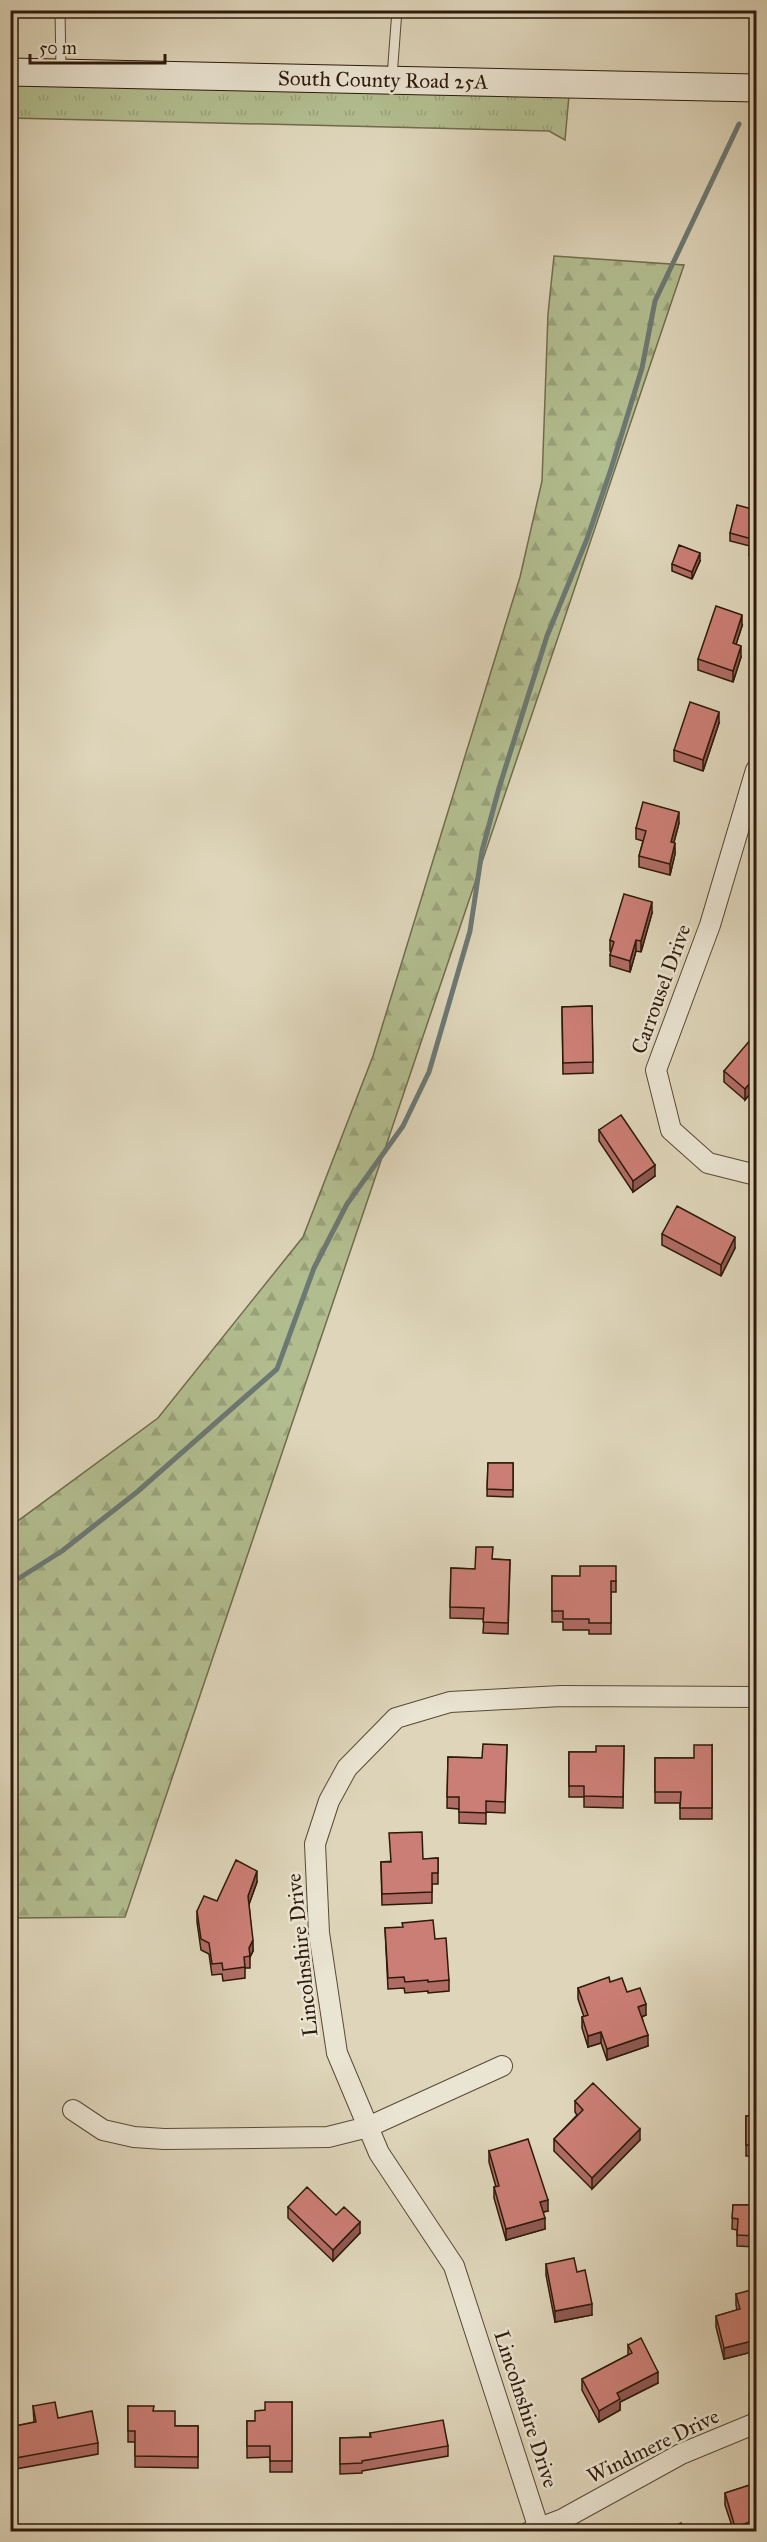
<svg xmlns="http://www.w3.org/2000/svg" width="767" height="2542" font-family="'IM FELL Great Primer',serif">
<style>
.grass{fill:url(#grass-tufts);stroke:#706c4c;stroke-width:1.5}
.forest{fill:url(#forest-firs);stroke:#706c4c;stroke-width:1.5}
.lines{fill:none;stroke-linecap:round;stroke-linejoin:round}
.stream{stroke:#6c7873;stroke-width:5}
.lane-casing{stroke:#5a4936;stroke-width:11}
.street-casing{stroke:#5a4936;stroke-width:22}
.secondary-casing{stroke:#2e1a0a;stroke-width:29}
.lane{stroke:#eae4d2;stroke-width:9}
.street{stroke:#eae4d2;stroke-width:20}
.secondary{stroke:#eae4d2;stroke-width:27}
.wall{fill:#af6c65;stroke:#2e1a0a;stroke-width:1.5}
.shaded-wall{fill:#8e5852;stroke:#2e1a0a;stroke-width:1.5}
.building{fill:#cb7e75;stroke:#2e1a0a;stroke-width:1.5}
.labels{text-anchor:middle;stroke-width:5;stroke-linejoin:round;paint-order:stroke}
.street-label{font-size:21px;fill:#2e1a0a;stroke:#eae4d2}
</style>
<defs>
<pattern id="grass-tufts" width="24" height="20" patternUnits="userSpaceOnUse" patternTransform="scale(1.5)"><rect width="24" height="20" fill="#b2bd8f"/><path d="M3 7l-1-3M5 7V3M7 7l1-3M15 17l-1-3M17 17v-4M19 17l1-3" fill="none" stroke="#99a27a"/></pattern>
<pattern id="forest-firs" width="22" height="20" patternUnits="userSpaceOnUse" patternTransform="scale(1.5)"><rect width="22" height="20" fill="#b2bd8f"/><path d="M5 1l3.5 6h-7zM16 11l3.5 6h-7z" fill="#99a27a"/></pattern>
</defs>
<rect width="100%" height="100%" fill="#ded5ba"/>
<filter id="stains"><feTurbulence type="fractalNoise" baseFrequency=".00333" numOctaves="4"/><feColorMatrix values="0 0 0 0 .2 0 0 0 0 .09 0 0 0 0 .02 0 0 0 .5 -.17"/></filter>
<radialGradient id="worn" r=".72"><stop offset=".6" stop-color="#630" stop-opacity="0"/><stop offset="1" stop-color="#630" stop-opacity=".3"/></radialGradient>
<!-- grass -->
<path class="grass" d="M11,72L570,84L565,140L549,131L11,118Z"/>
<!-- forest -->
<path class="forest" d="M554,256L684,265L125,1917L11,1918V1526L158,1418L303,1237L373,1056L520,577L542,481L548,314Z"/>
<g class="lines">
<!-- stream -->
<path class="stream" d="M10,1584L62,1551L137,1492L277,1369L314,1268L347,1204L403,1126L429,1072L470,931L482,851L499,788L547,636L587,539L611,469L642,368L655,301L739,124"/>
<defs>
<path id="lane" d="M60,10L61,70
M392,77L397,10"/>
<path id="street" d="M756,770L710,925L656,1070L671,1130L708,1163L756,1175
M73,2110L103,2130L134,2137L164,2139L328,2137L368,2127L502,2066
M529,2532L563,2519L681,2454L756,2423
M540,2532L454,2266L379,2153L337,2053L319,1933L315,1844L329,1801L347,1768L396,1718L450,1702L561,1696L756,1697"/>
<path id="secondary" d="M10,72L756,88"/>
</defs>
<!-- lane casing -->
<use href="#lane" class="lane-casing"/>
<!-- street casing -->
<use href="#street" class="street-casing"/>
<!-- secondary casing -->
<use href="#secondary" class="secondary-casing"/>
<!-- lane -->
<use href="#lane" class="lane"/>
<!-- street -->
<use href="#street" class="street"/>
<!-- secondary -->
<use href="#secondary" class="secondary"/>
</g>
<!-- wall -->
<path class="wall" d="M756,510V558L749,556L750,546L730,541V533Z
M700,561L692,579L672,571V564Z
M742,626L736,644L741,657L733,682L698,670V659Z
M719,723L703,771L674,761V750Z
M679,823L674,842L675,854L670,875L639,867V856L643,841L636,839V828Z
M652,913L641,952L636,951L630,972L610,966V955L611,952L610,951V940Z
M592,1006L593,1073L563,1074L562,1007Z
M756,1044V1091L754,1089L745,1100L724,1082V1071Z
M599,1130L655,1176L633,1192L599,1141Z
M662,1234L735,1248L721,1276L662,1245Z
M488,1463H513V1497L487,1496Z
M493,1559L510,1560L508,1634L483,1633L484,1619L450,1618L451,1568L475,1569Z
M755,1567H756V1615H755Z
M552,1576L616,1581V1592H611V1634H589V1630H563V1622H552Z
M507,1745L505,1813L486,1812V1824L459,1823V1809L447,1808L448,1757L482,1758Z
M712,1745V1819H680V1803H655V1758H694Z
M624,1746L623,1808L584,1807V1797H569V1752H596Z
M438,1858V1884H432V1903L382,1905L381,1862Z
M257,1882L249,1904L253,1951L250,1957V1968H245V1978L223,1981L222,1974L212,1975L209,1954L201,1950L197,1922V1911Z
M385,1928L435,1939L449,1980V1991L428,1993V1991L405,1993L404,1988L388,1989Z
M610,1982L627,1992L646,2015L642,2017L648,2046L607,2060L601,2043L588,2047L582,2028V2017H584L578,1999V1988Z
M575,2101L640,2140L592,2189L554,2151V2139L577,2115L575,2112Z
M746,2116H756V2156H746Z
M489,2151L548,2211L543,2212L545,2229L506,2240L494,2198V2187H496L489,2162Z
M756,2180V2247L737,2246V2230L732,2229L733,2205H750Z
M288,2207L336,2215L360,2233L333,2261L288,2218Z
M546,2264L577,2272L592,2315L555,2322L546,2275Z
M736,2294L755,2305L756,2304V2351L724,2359L716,2327V2316L737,2310L736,2305Z
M628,2345L658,2383L620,2402V2410L599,2422L582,2390V2379L628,2355Z
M292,2402V2472H270V2457L247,2458V2421H255L265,2410Z
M33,2406L58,2418L98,2443V2454L10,2470V2427L34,2422Z
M128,2406L153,2411L175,2426H198V2468L135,2467V2442H128Z
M370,2433L448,2446V2456L362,2471V2473L340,2474V2438L370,2437Z
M756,2483V2531L734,2532L725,2505V2493Z"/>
<!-- shaded-wall -->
<path class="shaded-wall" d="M700,553V561L692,579V572Z
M742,615V626L733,654V643Z
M741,646V657L733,682V671Z
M719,712V723L703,771V760Z
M679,812V823L671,853V842Z
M675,843V854L670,875V864Z
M652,902V913L641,952V941Z
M636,940V951L630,972V961Z
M754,1078V1089L745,1100V1089Z
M655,1165V1176L633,1192V1181Z
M735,1237V1248L721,1276V1265Z
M257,1871V1882L248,1907V1896Z
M253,1940V1951L250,1957L249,1948Z
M646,2004V2015L638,2018V2007Z
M601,2032V2043L588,2047V2036Z
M648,2035V2046L607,2060V2049Z
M640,2129V2140L592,2189V2178Z
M548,2200V2211L540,2213V2202Z
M545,2218V2229L506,2240V2229Z
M360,2222V2233L333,2261V2250Z
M592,2304V2315L555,2322V2311Z
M756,2340V2351L724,2359V2348Z
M658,2372V2383L620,2402V2410L599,2422V2411L617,2393Z
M756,2520V2531L735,2532V2527Z"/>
<!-- building -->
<path class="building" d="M737,505L756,510V551L749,549L752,539L730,533Z
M679,545L700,553L692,572L672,564Z
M716,606L742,615L733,643L741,646L733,671L698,659Z
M690,702L719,712L703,760L674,750Z
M643,802L679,812L671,842L675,843L670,864L639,856L646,831L636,828Z
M624,894L652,902L641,941L636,940L630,961L610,955L614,942L610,940Z
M592,1006L593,1062L563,1063L562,1007Z
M751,1039L756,1044V1080L754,1078L745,1089L724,1071Z
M621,1115L655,1165L633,1181L599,1130Z
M677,1206L735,1237L721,1265L662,1234Z
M488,1463H513V1490L487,1489Z
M476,1547H493L492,1559L510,1560L508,1623L483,1622L484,1608L450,1607L451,1568L475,1569Z
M580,1566H616V1581H611V1623H589V1619H563V1611H552V1576H580Z
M755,1567H756V1604H755Z
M483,1744L507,1745L505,1802L486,1801V1813L459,1812V1797H447L448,1757L482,1758Z
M694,1745H712V1808H680L681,1792H655V1758H694Z
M596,1746H624L623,1797L584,1796V1786H569V1752H596Z
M422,1832L423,1859L438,1858V1873H432V1892L382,1894L381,1862H391L389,1833Z
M236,1860L257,1871L248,1896L253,1940L249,1948L250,1956L244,1957L245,1967L223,1970L222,1963L212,1964L209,1943L201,1939L197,1911L204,1896L217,1901Z
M433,1920L435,1939L446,1938L449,1980L428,1982V1980L405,1982L404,1977L388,1978L385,1928L403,1927L402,1923Z
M609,1977L610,1982L622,1978L627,1992L640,1988L646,2004L638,2007L648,2035L607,2049L601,2032L588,2036L582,2017L588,2015L578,1988Z
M593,2083L640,2129L592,2178L554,2139L583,2110L575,2101Z
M746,2116H756V2145H746Z
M528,2139L548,2200L540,2202L545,2218L506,2229L494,2187L499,2186L489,2151Z
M751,2180H756V2236L737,2235L738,2219L732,2218L733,2205H750Z
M307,2187L336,2215L344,2207L360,2222L333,2250L288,2207Z
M574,2258L577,2272L585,2270L592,2304L555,2311L546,2264Z
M751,2290L755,2305L756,2304V2340L724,2348L716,2316L740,2309L736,2294Z
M641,2338L658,2372L617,2393L620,2399L599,2411L582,2379L632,2353L628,2345Z
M55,2402L58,2418L92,2411L98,2443L10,2459V2427L36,2422L33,2406Z
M265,2402H292V2461H270V2446H247V2421H255V2411L265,2410Z
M128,2406H154L153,2411H175V2426H198V2457L135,2456V2431H128Z
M443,2420L448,2446L362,2461V2463L340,2464V2438L371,2437L370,2433Z
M756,2483V2520L735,2527L725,2493Z
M681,2523L684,2532H662Z"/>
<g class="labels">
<!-- street labels -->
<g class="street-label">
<text transform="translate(383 80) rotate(1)" y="7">South County Road 25A</text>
<text transform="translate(661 989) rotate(-70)" y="7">Carrousel Drive</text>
<text transform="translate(302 1955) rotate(-96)" y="7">Lincolnshire Drive</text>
<text transform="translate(526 2409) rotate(72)" y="7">Lincolnshire Drive</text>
<text transform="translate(653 2446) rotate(-26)" y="7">Windmere Drive</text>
</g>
</g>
<!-- margin -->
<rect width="767" height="2542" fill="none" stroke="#ded5ba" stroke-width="36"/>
<rect x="12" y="12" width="743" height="2518" fill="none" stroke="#2e1a0a" stroke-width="3"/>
<rect x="18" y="18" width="731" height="2506" fill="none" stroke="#2e1a0a" stroke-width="1.5"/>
<!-- scale -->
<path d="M30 54v9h135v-9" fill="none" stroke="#2e1a0a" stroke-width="3"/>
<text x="39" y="54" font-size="18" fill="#2e1a0a" stroke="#eae4d2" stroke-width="4.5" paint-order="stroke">50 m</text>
<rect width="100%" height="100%" filter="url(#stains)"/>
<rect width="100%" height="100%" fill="url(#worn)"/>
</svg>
